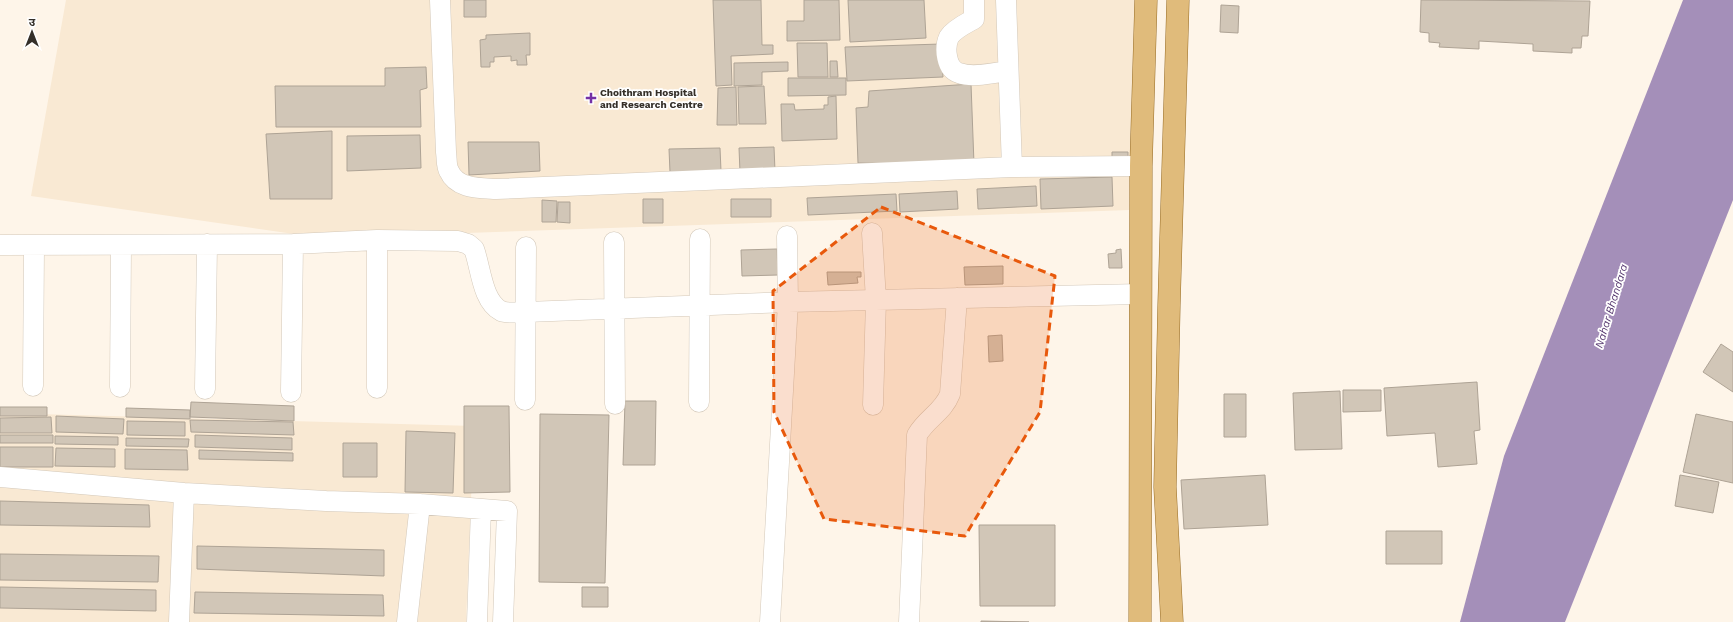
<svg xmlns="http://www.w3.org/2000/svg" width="1733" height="622" font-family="'Work Sans','Noto Sans Devanagari',sans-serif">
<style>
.built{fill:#f9e9d3}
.water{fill:#a48fb9}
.building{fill:#d1c6b7;stroke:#aea395}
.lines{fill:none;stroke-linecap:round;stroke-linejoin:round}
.minor-casing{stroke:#d3c8b9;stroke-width:21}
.major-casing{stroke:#976c25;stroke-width:23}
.minor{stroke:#fff;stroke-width:20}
.major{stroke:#e0bb7b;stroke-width:22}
.marked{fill:#e8590c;fill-opacity:0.2;stroke:#e8590c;stroke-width:3;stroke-dasharray:8 5;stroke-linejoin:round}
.poi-dot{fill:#7431a5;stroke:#fff;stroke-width:1.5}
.labels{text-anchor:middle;stroke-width:3.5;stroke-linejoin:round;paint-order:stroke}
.poi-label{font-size:10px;font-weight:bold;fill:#342f29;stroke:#fff;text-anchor:start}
.water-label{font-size:11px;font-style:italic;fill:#55386f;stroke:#fff}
</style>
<rect width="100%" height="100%" fill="#fef5e9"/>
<!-- built -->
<path class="built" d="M66,0H1137L1129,210L322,238L31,196Z
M0,413L474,426L466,622H0Z"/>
<!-- water -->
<path class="water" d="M1683,0H1733V200L1565,622H1460L1504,456Z"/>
<!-- building -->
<path class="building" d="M464,0H486V17H464Z
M713,0H761L762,45H773V54L731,56L732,85L716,86Z
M804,0H839L840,40L787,41V21H804Z
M848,0H924L926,38L850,42Z
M1421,0L1590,1L1588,36H1582L1581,48H1572V53L1533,51V44L1479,41V49L1439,47L1440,43L1429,42V33L1420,32Z
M1221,5L1239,6L1238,33L1220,32Z
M530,33V55H526L527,65H517V60L511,61V56L494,57V62H490V67H481L480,40L486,39V35Z
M797,43H827L828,77H798Z
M941,44L943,77L847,81L845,47Z
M830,61H837L838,77H830Z
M788,62V71L762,72V85L734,86V63Z
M426,67L427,88L420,90L421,127H276L275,86H385V68Z
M788,78H846V95L788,96Z
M971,84L974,164L858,163L856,108L868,107L869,91Z
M764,86L766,124H739L738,87Z
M736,87L737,125H717L718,88Z
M836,96L837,139L782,141L781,104H794L795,110L824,109V105H828V97Z
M332,131V199H270L266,134Z
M420,135L421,168L347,171V136Z
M468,142H539L540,171L469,175Z
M774,147L775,171L740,172L739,148Z
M720,148L721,171L670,172L669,149Z
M1112,152H1128V175H1112Z
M1112,177L1113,206L1041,209L1040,179Z
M1036,186L1037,206L978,209L977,189Z
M957,191L958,209L900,212L899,194Z
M896,194L897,211L808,215L807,198Z
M643,199H663V223H643Z
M731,199H771V217H731Z
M542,200L557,201L556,222H542Z
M558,202H570V223L557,222Z
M777,249L778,275L742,276L741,250Z
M1121,249L1122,268H1109L1108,254L1116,253V250Z
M1003,266V284L965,285L964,267Z
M827,272H861V277H857L858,283L828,285Z
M1002,335L1003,361L989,362L988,336Z
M1721,344L1733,352V392L1703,372Z
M1477,382L1480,430L1474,431L1477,464L1438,467L1435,433L1387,436L1384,388Z
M1343,390H1381V411L1343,412Z
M1340,391L1342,449L1295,450L1293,393Z
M1224,394H1246V437H1224Z
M625,401H656L655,465H623Z
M191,402L294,406V421L190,417Z
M464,406H509L510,492L464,493Z
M0,407H47V416H0Z
M126,408L190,410V419L126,417Z
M540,414L609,415L605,583L539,582Z
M1696,414L1733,422V483L1683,472Z
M56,416L124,419L123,434L56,432Z
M51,417L52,433H0V418Z
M190,420L293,422L294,435L191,432Z
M127,421L185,422V436L127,435Z
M406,431L455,433L453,493L405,492Z
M0,435H53V443H0Z
M195,435L292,438V450L195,447Z
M55,436L118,437V445L55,444Z
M126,438L189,439L188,447L126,446Z
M343,443H377V477H343Z
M0,447H53V467H0Z
M56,448L115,449V467L55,466Z
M125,449L187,450L188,470L125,469Z
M199,450L293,453V461L199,459Z
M1265,475L1268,525L1184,529L1181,480Z
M1680,475L1719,482L1713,513L1675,506Z
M0,501L149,505L150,527L0,525Z
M979,525H1055V606H980Z
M1386,531H1442V564H1386Z
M197,546L384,550V576L197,569Z
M0,554L159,556L158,582L0,580Z
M0,587L156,590V611L0,608Z
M582,587H608V607H582Z
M195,592L383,595L384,616L194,613Z
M981,621L1029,622H981Z"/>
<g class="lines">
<defs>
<path id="minor" d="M440,0L446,152C447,158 446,166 449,171C457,189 479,188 496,189L1012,167L1006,0
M974,0V19C967,23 954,29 949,37C944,48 946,69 959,73C973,78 993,73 1008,71
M1012,167L1141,166
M872,233L876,300L873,405
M614,242L615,404
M0,245L293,244L377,240L458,241L468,244L474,249C481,268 482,301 501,311C508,314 519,312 526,312L788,302L1141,294
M33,386L34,246
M120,387L121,245
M377,388V240
M205,389L207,244
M291,392L293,244
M525,400L526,247
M699,402L700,239
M0,477L184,493L326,501L420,504L507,511L503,622
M179,622L184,493
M407,622L420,504
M477,622L481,509
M770,622L788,302L787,236
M909,622L917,435C927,418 943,412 950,394L957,298"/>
<path id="major" d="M1140,622L1141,166L1146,0
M1172,622L1165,487L1169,305L1178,0"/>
</defs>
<!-- minor casing -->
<use href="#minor" class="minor-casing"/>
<!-- major casing -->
<use href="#major" class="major-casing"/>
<!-- minor -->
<use href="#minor" class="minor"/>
<!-- major -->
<use href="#major" class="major"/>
</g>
<!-- marked area -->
<path class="marked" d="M881,207L1055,276L1040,412L965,536L824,519L774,412L773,291Z"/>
<!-- markers -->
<path class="poi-dot" d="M589 92h4v4h4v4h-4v4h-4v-4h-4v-4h4z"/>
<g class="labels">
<!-- poi labels -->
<g class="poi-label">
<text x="600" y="96">Choithram Hospital<tspan x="600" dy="12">and Research Centre</tspan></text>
</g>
<!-- water labels -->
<g class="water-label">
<text transform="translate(1611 306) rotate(-73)" y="4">Nahar Bhandara</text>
</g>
</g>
<!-- north arrow -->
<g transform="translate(32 32)" stroke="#ffffff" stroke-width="3" paint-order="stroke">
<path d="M0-3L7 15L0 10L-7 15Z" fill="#342f29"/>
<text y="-6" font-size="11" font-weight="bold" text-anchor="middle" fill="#342f29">उ</text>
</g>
</svg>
